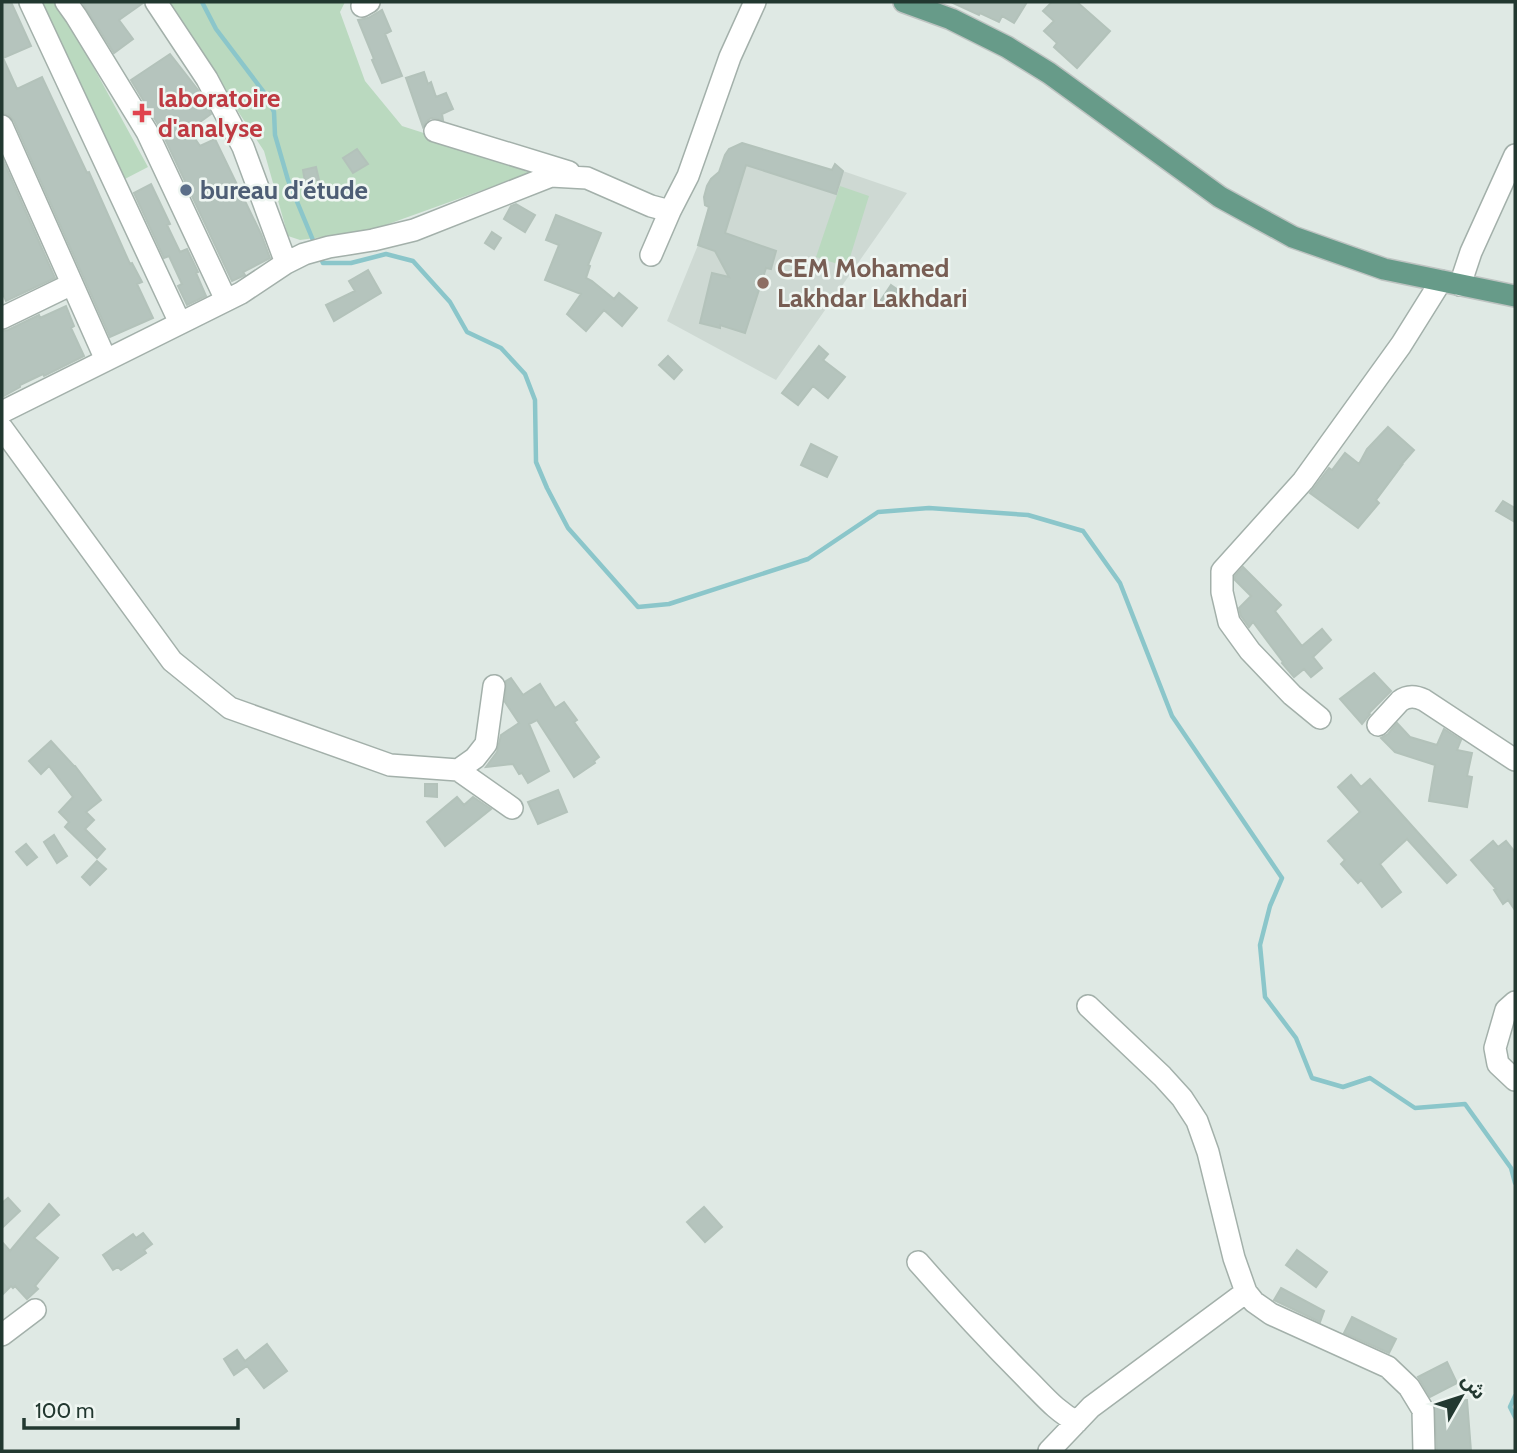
<svg xmlns="http://www.w3.org/2000/svg" width="1517" height="1453" font-family="Cabin,'Noto Sans Arabic',sans-serif">
<style>
.built{fill:#ced9d3}
.green{fill:#bad9bf}
.lines{fill:none;stroke-linecap:round;stroke-linejoin:round}
.stream{stroke:#8bc6ca;stroke-width:4.5}
.building{fill:#b5c4bd;stroke:#b3c2ba;stroke-width:2}
.minor-casing{stroke:#a3b0aa;stroke-width:24}
.major-casing{stroke:#bdc3c1;stroke-width:24}
.minor{stroke:#fff;stroke-width:21}
.major{stroke:#679b89;stroke-width:21}
.health-dot{fill:#e0444e;stroke:#eff6f2;stroke-width:2.5}
.service-dot{fill:#5c6f8a;stroke:#eff6f2;stroke-width:2.5}
.education-dot{fill:#8d6e63;stroke:#eff6f2;stroke-width:2.5}
.labels{text-anchor:middle;stroke-width:5;stroke-linejoin:round;paint-order:stroke}
.health-label{font-size:26px;font-weight:bold;fill:#be3a42;stroke:#eff6f2;text-anchor:start}
.service-label{font-size:26px;font-weight:bold;fill:#4e5e75;stroke:#eff6f2;text-anchor:start}
.education-label{font-size:26px;font-weight:bold;fill:#785e54;stroke:#eff6f2;text-anchor:start}
</style>
<rect width="100%" height="100%" fill="#dfe9e4"/>
<!-- built -->
<path class="built" d="M742,143L831,170L834,166L843,171L907,193L776,380L667,321L698,245L708,208L705,205L704,197L707,186L711,179L715,176L718,177L725,155L729,149Z"/>
<!-- green -->
<path class="green" d="M36,2H58L148,167L121,181Z
M166,2H345L340,12L365,81L402,126L461,145L530,173L369,231L300,240L288,236L264,151Z
M840,186L869,196L847,267L816,257Z"/>
<g class="lines">
<!-- stream -->
<path class="stream" d="M202,2L216,29L266,95L274,112L275,135L288,180L315,245
M320,256L323,263H351L386,254L413,261L450,302L467,332L501,348L525,374L535,400L536,462L547,488L568,528L638,607L669,604L808,559L878,512L929,508L1028,515L1083,531L1120,583L1172,716L1282,878L1270,906L1260,945L1265,997L1296,1038L1312,1078L1343,1087L1370,1078L1415,1108L1465,1104L1511,1168L1515,1183
M1515,1396L1510,1407L1515,1417"/>
</g>
<!-- building -->
<path class="building" d="M2,2H11L31,46L3,58L17,89L42,77L87,173L89,172L130,264L132,263L142,282L137,284L153,318L110,337L14,121L9,115L2,113Z
M82,2H143V3L119,20L133,39L114,53Z
M951,2H1027L1014,23L1002,16L999,22L980,13L979,15Z
M1052,2H1077L1110,31L1077,68L1054,47L1057,43L1044,31L1054,21L1043,11Z
M382,10L391,31L385,34L402,76L382,83L372,60L374,59L358,20L368,18Z
M170,54L198,90L211,114L189,130L200,146L215,139L261,234L270,258L243,272L245,275L232,281L159,126L131,80Z
M424,72L428,84L431,82L436,97L446,93L453,109L442,114L443,120L431,118L426,122L423,127L406,78Z
M742,143L832,170L835,164L843,171L836,194L746,165L725,233L776,251L771,269L766,268L745,333L720,325V328L700,323L712,273L729,277L715,251L698,245L709,207L705,205L704,197L707,186L711,179L719,172L725,155L729,149Z
M357,149L368,164L353,173L343,158Z
M2,158L55,278L6,301L2,292Z
M316,167L319,180L305,182L303,170Z
M151,184L170,224L167,225L180,252L187,249L198,272L196,273L206,296L187,305L178,286L182,284L169,256L164,258L134,193Z
M516,204L535,215L525,232L504,219L511,206Z
M556,215L601,233L588,265L590,266L586,278L592,281L614,299L619,293L637,308L622,326L604,310L586,331L567,314L581,294L545,280L559,245L546,240Z
M492,232L501,238L494,249L485,243Z
M368,270L381,293L334,321L326,305L355,291L349,281Z
M891,285L901,292L891,307L881,300Z
M66,306L74,326L71,328L84,356L44,376L43,374L20,385V387L2,397V331L8,330L39,315L40,318Z
M819,346L828,354L823,360L845,377L828,398L813,386L798,405L782,393Z
M668,356L682,370L674,379L659,365Z
M1388,427L1414,450L1401,465H1402L1376,500L1379,503L1358,528L1310,493L1329,468L1332,470L1345,453L1359,464L1367,449Z
M811,444L837,457L827,477L801,465Z
M1503,501L1515,508V522L1496,511Z
M1243,567L1281,605L1275,611L1302,646L1322,629L1331,640L1313,657L1322,668L1311,677L1304,669L1294,677L1282,663L1283,662L1253,622L1249,627L1241,616L1239,608L1251,596L1235,580V576Z
M1374,673L1391,691L1369,713L1370,714L1362,724L1340,699Z
M511,678L523,695L540,684L555,708L564,702L577,720L574,722L599,757L594,761L595,763L574,777L537,720L529,724L549,771L528,783L522,773L519,774L513,764L486,767L497,752L501,735L519,723L505,702L506,681Z
M1397,723L1410,737L1437,745L1444,729L1461,740L1457,750L1472,753L1467,776L1472,777L1467,807L1429,801L1435,765L1395,752L1381,738L1388,734Z
M51,741L74,766H75L101,800L86,812L94,820L85,829L105,849L97,858L65,827L69,822L59,812L73,797L49,766L41,774L29,761Z
M1351,775L1361,787L1370,779L1456,875L1447,883L1407,839L1380,864L1401,892L1382,907L1361,880L1358,883L1341,864L1345,860L1328,841L1360,812L1338,787Z
M425,784H437V797L425,796Z
M558,790L567,812L538,824L528,802Z
M457,797L464,805L473,797L491,809L445,846L427,822Z
M54,835L67,856L57,863L44,842Z
M1493,841L1498,847L1506,841L1515,852V910L1508,900L1503,904L1494,890L1496,889L1471,860Z
M26,844L37,857L27,865L16,852Z
M97,861L106,869L90,885L82,877Z
M8,1198L20,1211L2,1228V1203Z
M49,1204L59,1215L34,1238L58,1258L35,1286L38,1289L27,1299L15,1286L13,1288L11,1286L2,1295V1242L10,1251Z
M704,1207L722,1227L705,1242L687,1222Z
M143,1233L152,1244L144,1250L146,1253L121,1270L118,1267L113,1270L103,1255L133,1234L136,1238Z
M1297,1250L1327,1272L1316,1287L1286,1265Z
M1281,1288L1324,1311L1320,1322L1274,1300Z
M1352,1317L1396,1339L1389,1353L1344,1333Z
M267,1344L287,1371L264,1388L247,1366L234,1375L224,1359L237,1350L245,1361Z
M1447,1362L1457,1383L1430,1397L1418,1377Z
M1467,1400L1471,1451H1437L1434,1402Z"/>
<g class="lines">
<defs>
<path id="minor" d="M30,2L180,323
M66,2L76,16L147,132L226,300
M156,2L207,79L243,147L286,263
M362,6L369,2
M2,126L106,360
M435,131L569,172
M651,255L670,211
M1460,285L1471,252L1515,155
M2,318L72,284
M2,412L241,293L286,263L304,254L329,247L373,240L414,230L551,176L587,178L651,206L670,211L688,176L730,57L755,2
M2,428L172,661L230,708L390,765L458,770L475,758L486,744L494,686
M1320,718L1292,695L1250,651L1229,622L1222,592V571L1303,481L1401,345L1441,281
M1378,725L1400,701C1408,695 1416,696 1424,700L1515,760
M458,770L512,808
M1515,1002L1506,1010L1495,1048L1498,1064L1515,1080
M1088,1006L1162,1076L1182,1098L1197,1121L1208,1152L1234,1258L1246,1292L1254,1302L1271,1314L1388,1367L1409,1387L1423,1410L1424,1451
M918,1262C954,1303 990,1342 1028,1380C1044,1396 1057,1412 1077,1422
M2,1335L35,1310
M1049,1451L1091,1407L1246,1292"/>
<path id="major" d="M904,2L951,19L1007,47L1049,73L1220,197L1293,237L1384,269L1515,296"/>
</defs>
<!-- minor casing -->
<use href="#minor" class="minor-casing"/>
<!-- major casing -->
<use href="#major" class="major-casing"/>
<!-- minor -->
<use href="#minor" class="minor"/>
<!-- major -->
<use href="#major" class="major"/>
</g>
<!-- markers -->
<path class="health-dot" d="M138.5 102.5h7v7h7v7h-7v7h-7v-7h-7v-7h7z"/>
<circle class="service-dot" cx="186" cy="190" r="7"/>
<circle class="education-dot" cx="763" cy="283" r="7"/>
<g class="labels">
<!-- health labels -->
<g class="health-label">
<text x="158" y="107">laboratoire<tspan x="158" dy="30">d'analyse</tspan></text>
</g>
<!-- service labels -->
<g class="service-label">
<text x="200" y="199">bureau d'étude</text>
</g>
<!-- education labels -->
<g class="education-label">
<text x="777" y="277">CEM Mohamed<tspan x="777" dy="30">Lakhdar Lakhdari</tspan></text>
</g>
</g>
<!-- border -->
<rect width="1517" height="1453" fill="none" stroke="#223830" stroke-width="7"/>
<!-- north arrow -->
<g transform="translate(1461 1397) rotate(51)" stroke="#eff6f2" stroke-width="5" paint-order="stroke">
<path d="M0-5L12 26L0 18L-12 26Z" fill="#223830"/>
<text y="-10" font-size="19" font-weight="bold" text-anchor="middle" fill="#223830">ش</text>
</g>
<!-- scale -->
<path d="M24 1418v10h214v-10" fill="none" stroke="#223830" stroke-width="3.5"/>
<text x="35" y="1418" font-size="21" fill="#223830" stroke="#eff6f2" stroke-width="5" paint-order="stroke">100 m</text>
</svg>
